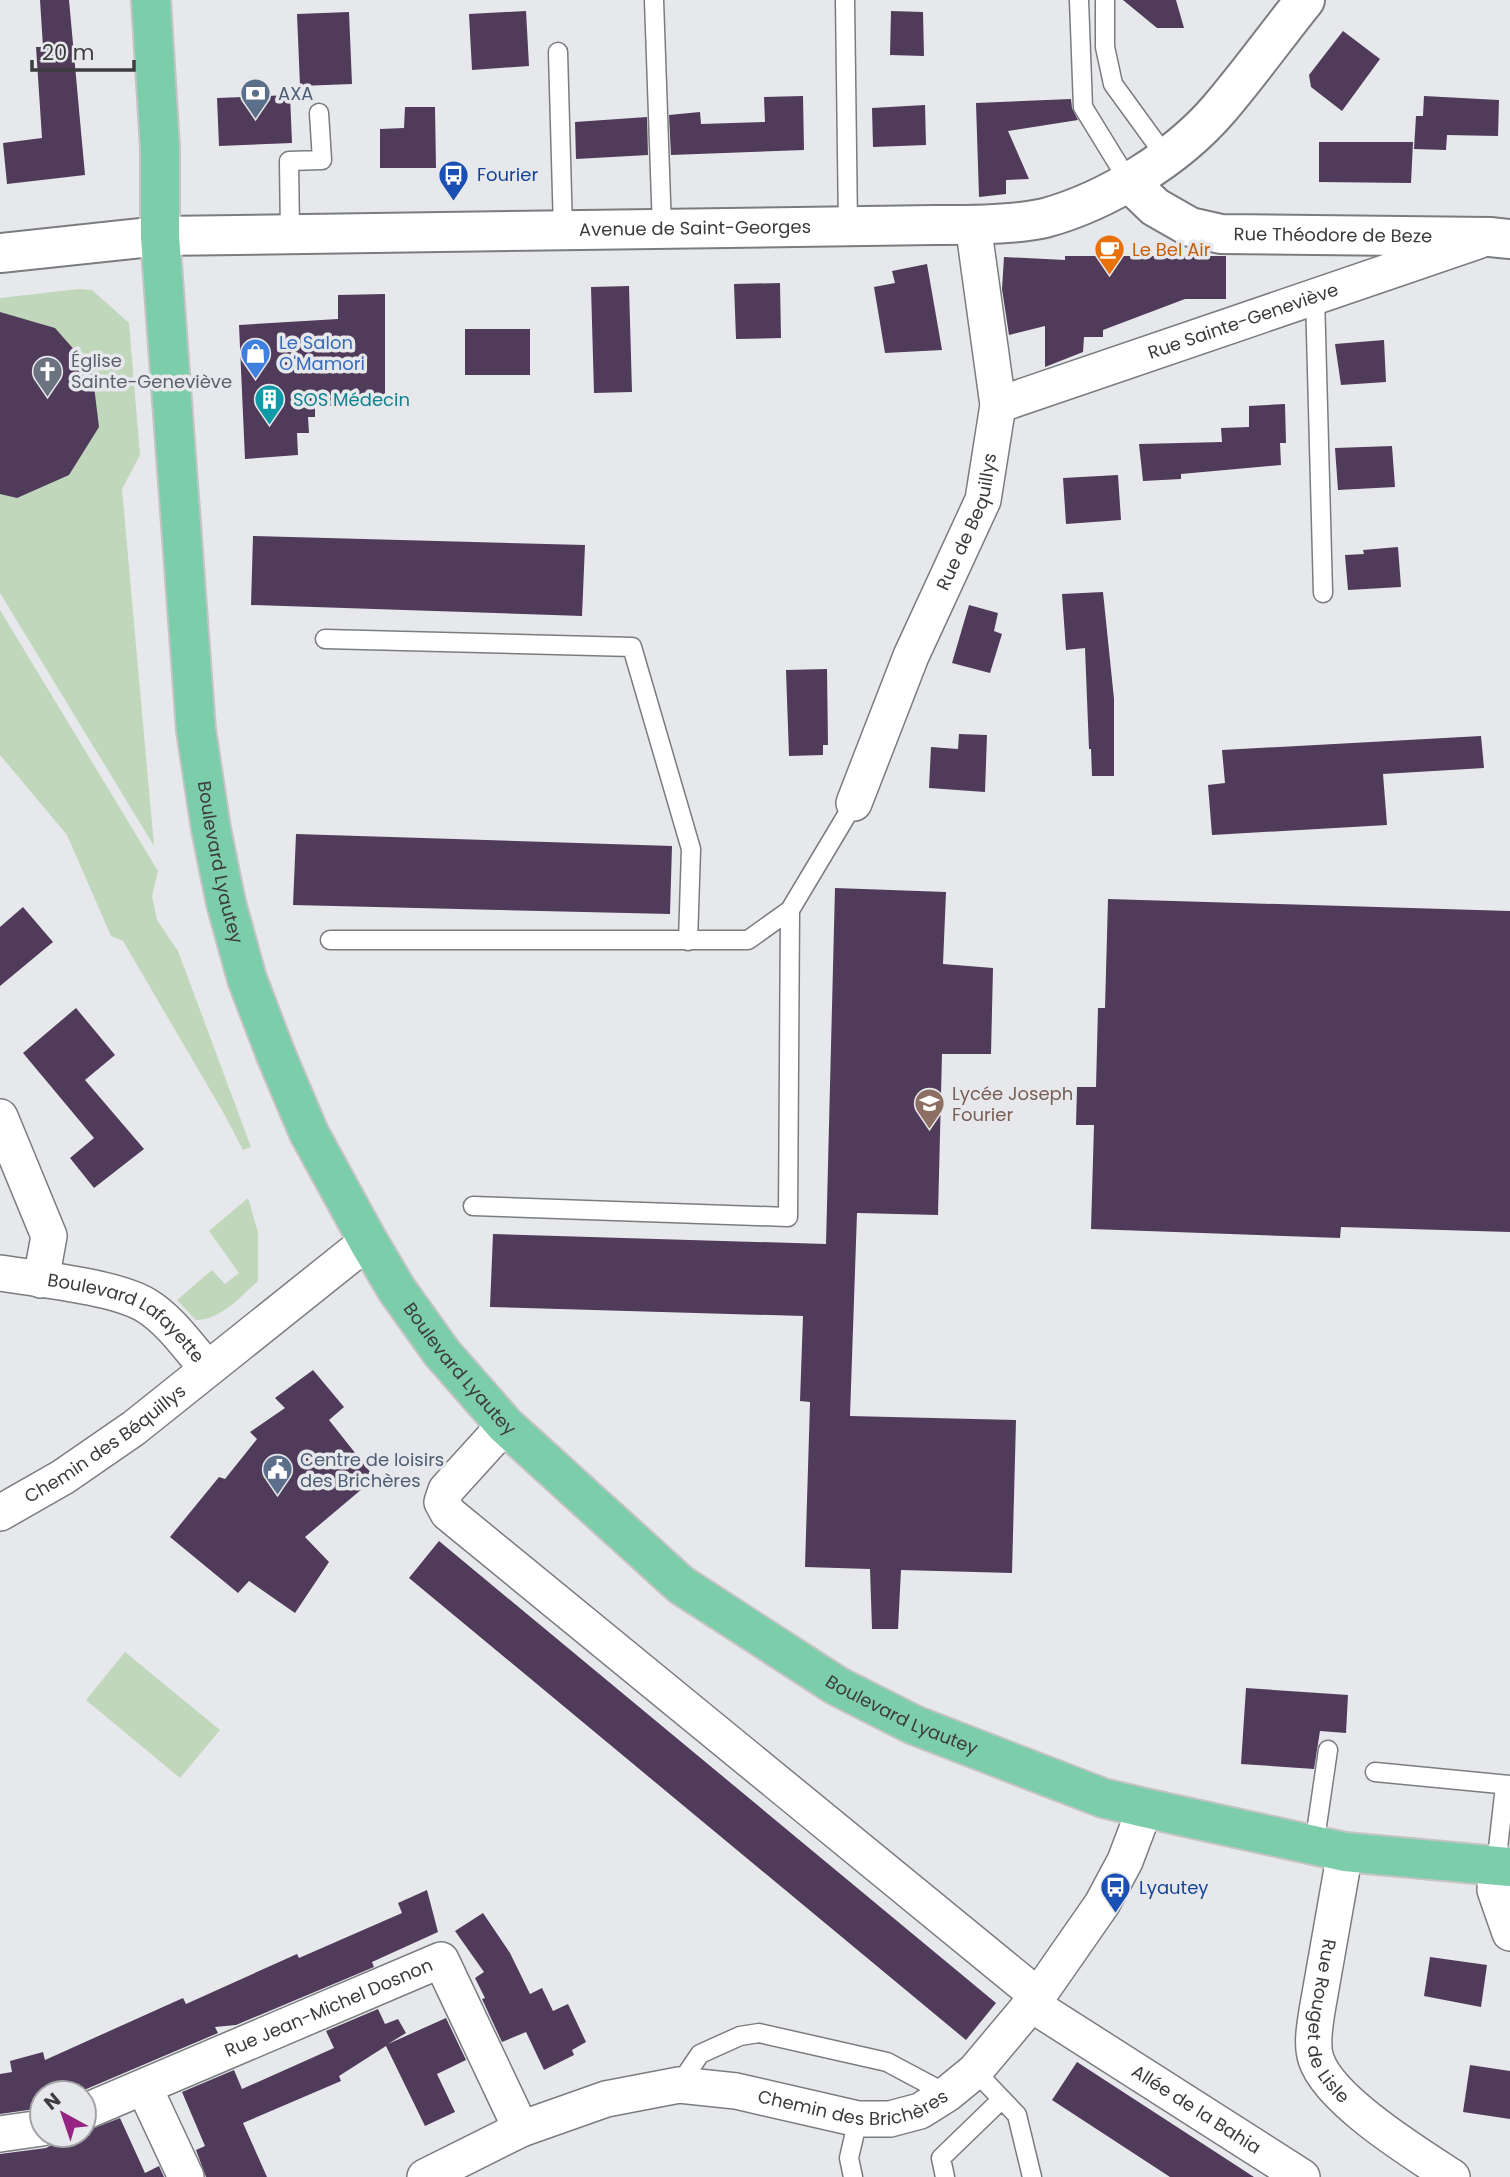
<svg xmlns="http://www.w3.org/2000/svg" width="1510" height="2177" font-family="Poppins,sans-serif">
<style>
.green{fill:#c0d7bb}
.building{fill:#503c5a}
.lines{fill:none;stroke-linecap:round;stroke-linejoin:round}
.service-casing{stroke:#7a7c7f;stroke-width:21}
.minor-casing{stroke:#7a7c7f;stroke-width:38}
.tertiary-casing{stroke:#7a7c7f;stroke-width:42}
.secondary-casing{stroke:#7a7c7f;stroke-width:42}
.primary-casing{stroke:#c4c4c5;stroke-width:42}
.service{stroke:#fff;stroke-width:18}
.minor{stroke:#fff;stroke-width:35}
.tertiary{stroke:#fff;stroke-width:38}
.secondary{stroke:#fff;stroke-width:38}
.primary{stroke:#7ccda9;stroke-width:38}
.labels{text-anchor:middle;stroke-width:7;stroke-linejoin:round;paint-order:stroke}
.service-label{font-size:18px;fill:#4e5e75;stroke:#e7e8ec;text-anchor:start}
.transit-label{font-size:18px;fill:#164399;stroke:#e7e8ec;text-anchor:start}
.street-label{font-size:18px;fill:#3c3c3e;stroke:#e7e8ec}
.food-label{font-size:18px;fill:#c56008;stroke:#e7e8ec;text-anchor:start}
.shop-label{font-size:18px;fill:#366cbe;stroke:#e7e8ec;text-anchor:start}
.worship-label{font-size:18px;fill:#5b616d;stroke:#e7e8ec;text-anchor:start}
.culture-label{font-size:18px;fill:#0d838f;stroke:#e7e8ec;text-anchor:start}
.education-label{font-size:18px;fill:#785e54;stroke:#e7e8ec;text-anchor:start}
</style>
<rect width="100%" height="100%" fill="#e7e8ec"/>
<!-- green -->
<path class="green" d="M79,289L92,290L129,323L140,455L122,489L154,846L0,593V298Z
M0,610L158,871L152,896L157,920L178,951L251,1147L243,1150L223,1112L123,941L111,936L67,835L0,755Z
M248,1198L258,1232V1281C240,1297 221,1320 196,1320L177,1300L212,1270L225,1284L239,1273L209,1231Z
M125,1652L220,1730L180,1778L86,1700Z"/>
<!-- building -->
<path class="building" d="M40,0H69L85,175L7,184L3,143L42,138L36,47H43Z
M1123,0H1176L1184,28H1157Z
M526,11L529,66L472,70L469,14Z
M891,11L923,12L924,56L890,55Z
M349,12L352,84L300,86L297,14Z
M1343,31L1380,59L1342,111L1311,87L1309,75Z
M290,95L292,143L219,146L217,98Z
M803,96L804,150L671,155L669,115L700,112L701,124L765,122L764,97Z
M1424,96L1499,100L1498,136L1447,135L1446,150L1414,149L1416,116H1423Z
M1071,99L1072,108L1078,120L1008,131L1029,179L1006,180V194L979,197L976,103Z
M925,105L926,145L873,147L872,108Z
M405,107H435L436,168H380V129L404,128Z
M647,117L648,155L576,159L575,122Z
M1319,142H1413L1411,183L1319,182Z
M1065,256H1226V299H1185L1103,330V337H1084L1083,352L1045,367V326L1009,335L1002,289L1004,257L1065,260Z
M927,264L942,350L885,353L874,287L895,283L892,271Z
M780,283L781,338L736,339L734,284Z
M629,286L632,392L594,393L591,287Z
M385,294V404L315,406V417H308L309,433H297L298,455L245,459L239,325L338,319V295Z
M0,312L55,328L92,370L99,427L69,475L17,498L0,494Z
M465,329H530V375H465Z
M1384,340L1386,382L1341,385L1335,344Z
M1285,404L1286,443H1280L1281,465L1181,474V479L1143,481L1139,444L1222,442L1221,428L1249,427V406Z
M1392,446L1395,487L1338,490L1335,448Z
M1118,475L1121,520L1066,524L1063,478Z
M253,536L585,545L582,616L251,605Z
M1398,547L1401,587L1348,590L1345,555L1364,554L1363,550Z
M1103,592L1114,699V776H1092L1091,749H1089L1085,648L1066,650L1062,594Z
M969,605L998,613L994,631L1002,634L990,673L952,663Z
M827,669L828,745H823V755L789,756L786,670Z
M959,734L987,735L985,792L929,788L931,747L958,749Z
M1481,736L1484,768L1383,774L1387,825L1212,835L1208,785L1225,783L1222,750Z
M296,834L672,846L670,914L293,905Z
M835,888L946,892L943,964L993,968L991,1054H942L938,1215L857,1213L850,1416L1016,1420L1012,1573L901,1570L898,1629H872L870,1569L805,1567L810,1402L800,1401L803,1316L490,1307L493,1234L826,1244Z
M1108,899L1510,911V1232L1341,1227L1340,1238L1091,1229L1094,1125H1076L1077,1087H1096L1098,1008H1105Z
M23,907L53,942L0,986V927Z
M76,1008L115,1055L85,1080L144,1149L94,1188L70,1158L94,1138L23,1053Z
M313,1370L344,1407L329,1420L375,1478L305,1537L329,1562L295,1613L249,1581L238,1593L170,1537L219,1477L225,1479L257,1439L250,1432L285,1408L275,1398Z
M439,1541L996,2003L966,2040L409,1578Z
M1246,1688L1348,1695L1346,1733L1320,1731L1314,1769L1241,1764Z
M427,1890L438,1932L372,1962L374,1967L236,2025L215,2027L218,2033L77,2093H42V2108L0,2114V2074L12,2072L10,2061L43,2052L45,2060L183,1998L186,2004L297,1954L299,1958L402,1913L398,1903Z
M483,1913L510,1953L530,1994L542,1988L553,2011L568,2004L586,2042L572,2050L574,2055L544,2070L526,2032L502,2042L482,1999L485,1998L475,1978L484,1972L455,1931Z
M1430,1957L1487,1965L1481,2007L1424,1996Z
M378,2009L385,2024L398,2019L406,2033L388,2044L446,2018L466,2060L437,2074L455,2112L425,2126L386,2046L339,2076L341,2081L243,2123L267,2177H206L196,2150L205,2146L182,2092L234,2070L242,2089L334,2048L326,2031Z
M1077,2062L1254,2177H1170L1052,2100Z
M1470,2065L1510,2071V2119L1463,2112Z
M120,2118L145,2173L159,2166L164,2177H0V2154L46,2148L55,2143L61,2135H84V2132Z"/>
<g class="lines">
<defs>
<path id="service" d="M654,0L662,229
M845,0L848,226
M1079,0L1083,107L1129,182
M1105,0V47L1113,84L1166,157
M558,52L563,230
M290,233L289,161L322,160L319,113
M1315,296L1323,593
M325,639L632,647L691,849L688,941
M330,940H748L790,910L854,803
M473,1206L788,1217L790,910
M1375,1772L1510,1785
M1314,1846L1328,1750
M1496,1866L1505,1786
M975,2071L1017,2115L1032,2177
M679,2085L700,2054L740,2036L759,2033L887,2062L947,2094
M853,2177L849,2158L858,2119
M945,2177L941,2158L1002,2099"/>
<g id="minor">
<path id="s1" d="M998,405L1478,241"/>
<path id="s2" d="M854,803L911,656L983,500L998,405L973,224"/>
<path d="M0,1117L49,1236L41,1280"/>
<path id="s3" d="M0,1273C38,1279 117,1287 147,1306C171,1321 189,1348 207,1368"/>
<path d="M505,1425L446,1490L442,1502L448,1513L1038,1996"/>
<path id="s4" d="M0,1513L63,1477L134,1428L368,1241"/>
<path id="s5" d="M1345,1852L1317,2011C1315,2025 1311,2044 1316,2059C1329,2100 1415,2153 1452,2177"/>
<path d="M1496,1866L1495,1890L1510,1933"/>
<path id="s6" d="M1031,2004L1302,2177"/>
<path d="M144,2087L186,2177"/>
<path id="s7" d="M84,2112L441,1960L521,2129"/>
<path d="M0,2134L42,2128"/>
<path id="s8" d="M425,2177L521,2129L606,2099L679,2085L736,2091L858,2119H890L920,2111L947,2094L975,2071L1038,1996L1102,1904L1125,1861L1145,1808"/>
</g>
<g id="tertiary">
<path id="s9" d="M1129,182L1155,207L1190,227L1221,234L1490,237L1510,239"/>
</g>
<g id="secondary">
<path id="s10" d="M0,253L160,236L934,225C966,225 1015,225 1045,218C1107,201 1177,158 1219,109C1249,74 1276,36 1305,0"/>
</g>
<g id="primary">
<path id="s11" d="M151,0L160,148V236L196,730L211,829L226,903L247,979L276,1055L309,1133L368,1241L397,1290L442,1353L505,1425L681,1585L837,1686L914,1725L1103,1798L1145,1808L1345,1852L1510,1867"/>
</g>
</defs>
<!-- service casing -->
<use href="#service" class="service-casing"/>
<!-- minor casing -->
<use href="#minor" class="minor-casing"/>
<!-- tertiary casing -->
<use href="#tertiary" class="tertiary-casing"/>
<!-- secondary casing -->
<use href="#secondary" class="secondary-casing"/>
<!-- primary casing -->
<use href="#primary" class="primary-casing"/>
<!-- service -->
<use href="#service" class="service"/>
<!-- minor -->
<use href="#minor" class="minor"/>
<!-- tertiary -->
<use href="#tertiary" class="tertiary"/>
<!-- secondary -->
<use href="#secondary" class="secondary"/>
<!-- primary -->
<use href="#primary" class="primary"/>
</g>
<!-- icons -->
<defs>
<symbol id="bank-pin" viewBox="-11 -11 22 30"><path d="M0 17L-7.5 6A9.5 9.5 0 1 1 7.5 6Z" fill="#5c6f8a" stroke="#e7e8ec"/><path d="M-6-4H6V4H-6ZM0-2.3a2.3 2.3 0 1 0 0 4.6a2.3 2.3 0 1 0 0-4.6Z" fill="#fff"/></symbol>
<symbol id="bus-pin" viewBox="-11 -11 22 30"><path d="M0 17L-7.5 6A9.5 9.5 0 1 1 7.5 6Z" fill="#1a4fb4" stroke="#e7e8ec"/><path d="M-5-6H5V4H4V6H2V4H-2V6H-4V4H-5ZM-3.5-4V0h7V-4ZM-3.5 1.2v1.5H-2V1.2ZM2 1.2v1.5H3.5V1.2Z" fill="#fff"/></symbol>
<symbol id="cafe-pin" viewBox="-11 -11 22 30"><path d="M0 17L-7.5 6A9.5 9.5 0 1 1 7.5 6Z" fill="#e8710a" stroke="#e7e8ec"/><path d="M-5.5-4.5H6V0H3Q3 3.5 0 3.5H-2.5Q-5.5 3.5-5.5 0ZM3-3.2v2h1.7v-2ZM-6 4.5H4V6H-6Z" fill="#fff"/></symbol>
<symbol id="shop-pin" viewBox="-11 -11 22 30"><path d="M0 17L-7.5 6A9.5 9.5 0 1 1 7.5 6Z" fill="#3f7fe0" stroke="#e7e8ec"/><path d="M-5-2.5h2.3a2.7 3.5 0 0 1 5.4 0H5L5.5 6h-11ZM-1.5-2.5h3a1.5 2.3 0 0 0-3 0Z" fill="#fff"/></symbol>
<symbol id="church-pin" viewBox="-11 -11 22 30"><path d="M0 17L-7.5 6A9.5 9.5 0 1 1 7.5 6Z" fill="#6b7280" stroke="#e7e8ec"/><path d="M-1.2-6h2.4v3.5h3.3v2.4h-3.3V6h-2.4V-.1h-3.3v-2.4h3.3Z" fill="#fff"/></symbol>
<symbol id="building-pin" viewBox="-11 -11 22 30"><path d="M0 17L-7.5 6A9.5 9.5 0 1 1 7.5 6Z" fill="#0f9aa8" stroke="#e7e8ec"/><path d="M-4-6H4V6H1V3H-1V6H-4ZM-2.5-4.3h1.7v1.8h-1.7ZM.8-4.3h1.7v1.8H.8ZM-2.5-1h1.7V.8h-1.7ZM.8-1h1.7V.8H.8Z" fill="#fff"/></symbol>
<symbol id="school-pin" viewBox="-11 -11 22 30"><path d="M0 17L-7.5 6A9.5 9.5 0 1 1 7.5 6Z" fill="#8d6e63" stroke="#e7e8ec"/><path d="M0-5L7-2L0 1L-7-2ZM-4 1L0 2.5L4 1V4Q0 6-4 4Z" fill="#fff"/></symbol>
<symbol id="civic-pin" viewBox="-11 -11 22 30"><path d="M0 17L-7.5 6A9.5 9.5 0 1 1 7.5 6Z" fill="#5c6f8a" stroke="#e7e8ec"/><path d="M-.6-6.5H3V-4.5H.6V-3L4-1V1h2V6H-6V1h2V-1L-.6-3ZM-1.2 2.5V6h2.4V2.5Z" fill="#fff"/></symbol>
</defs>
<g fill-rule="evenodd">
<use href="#bank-pin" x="238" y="76" width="35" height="47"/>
<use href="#bus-pin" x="436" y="158" width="35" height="47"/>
<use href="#cafe-pin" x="1092" y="232" width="35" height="47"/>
<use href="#shop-pin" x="238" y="336" width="35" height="47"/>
<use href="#church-pin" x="30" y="354" width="35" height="47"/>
<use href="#building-pin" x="252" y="382" width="35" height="47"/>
<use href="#school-pin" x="912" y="1086" width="35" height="47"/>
<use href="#civic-pin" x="260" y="1452" width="35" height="47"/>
<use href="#bus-pin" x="1098" y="1870" width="35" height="47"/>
</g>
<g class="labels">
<!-- service labels -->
<g class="service-label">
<text x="278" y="100">AXA</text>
<text x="300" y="1466">Centre de loisirs<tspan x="300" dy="21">des Brichères</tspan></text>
</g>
<!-- transit labels -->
<g class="transit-label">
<text x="477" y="181">Fourier</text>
<text x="1139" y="1894">Lyautey</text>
</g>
<!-- street labels -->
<g class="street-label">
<text dy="6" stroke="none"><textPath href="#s10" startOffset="696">Avenue de Saint-Georges</textPath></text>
<text dy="6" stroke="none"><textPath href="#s9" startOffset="220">Rue Théodore de Beze</textPath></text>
<text dy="6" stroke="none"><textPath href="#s1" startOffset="259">Rue Sainte-Geneviève</textPath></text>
<text dy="6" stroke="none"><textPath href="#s2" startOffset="304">Rue de Bequillys</textPath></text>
<text dy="6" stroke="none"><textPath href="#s11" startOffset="866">Boulevard Lyautey</textPath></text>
<text dy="6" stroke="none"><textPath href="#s3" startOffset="138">Boulevard Lafayette</textPath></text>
<text dy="6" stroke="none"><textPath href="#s11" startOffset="1433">Boulevard Lyautey</textPath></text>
<text dy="6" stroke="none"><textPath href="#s4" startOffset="126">Chemin des Béquillys</textPath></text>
<text dy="6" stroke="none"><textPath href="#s11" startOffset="2000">Boulevard Lyautey</textPath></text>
<text dy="6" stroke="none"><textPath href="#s7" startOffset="266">Rue Jean-Michel Dosnon</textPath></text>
<text dy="6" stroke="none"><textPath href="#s5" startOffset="175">Rue Rouget de Lisle</textPath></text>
<text dy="6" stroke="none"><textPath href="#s8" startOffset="450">Chemin des Brichères</textPath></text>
<text dy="6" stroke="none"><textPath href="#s6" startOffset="196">Allée de la Bahia</textPath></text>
</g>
<!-- food labels -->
<g class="food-label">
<text x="1132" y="256">Le Bel Air</text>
</g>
<!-- shop labels -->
<g class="shop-label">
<text x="279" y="349">Le Salon<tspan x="279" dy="21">O'Mamori</tspan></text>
</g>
<!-- worship labels -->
<g class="worship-label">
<text x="71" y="367">Église<tspan x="71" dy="21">Sainte-Geneviève</tspan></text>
</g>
<!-- culture labels -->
<g class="culture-label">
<text x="293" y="406">SOS Médecin</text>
</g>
<!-- education labels -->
<g class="education-label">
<text x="952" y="1100">Lycée Joseph<tspan x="952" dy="21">Fourier</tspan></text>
</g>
</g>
<!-- north arrow -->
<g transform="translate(63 2114) rotate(320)"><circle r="33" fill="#e7e8ec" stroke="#a3a3a6" stroke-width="2"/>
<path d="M0-5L12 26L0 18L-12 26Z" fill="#952482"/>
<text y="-10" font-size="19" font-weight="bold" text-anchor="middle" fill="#3c3c3e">N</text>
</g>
<!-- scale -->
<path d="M32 60v10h102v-10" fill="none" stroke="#3c3c3e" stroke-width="3.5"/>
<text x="42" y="60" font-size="21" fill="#3c3c3e" stroke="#e7e8ec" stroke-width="5" paint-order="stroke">20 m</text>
</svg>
